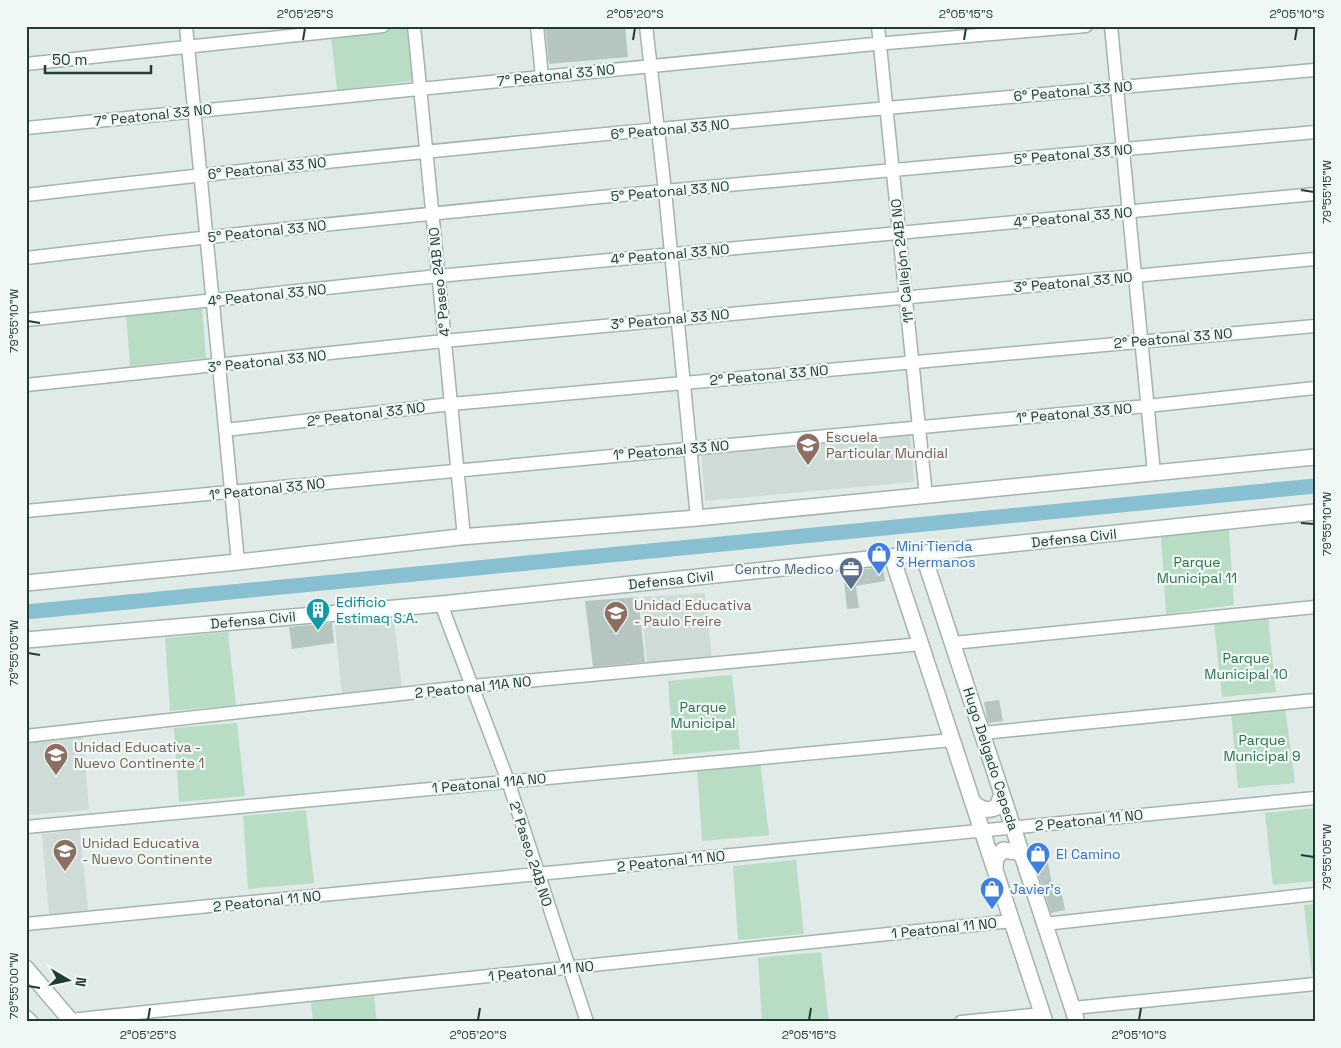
<svg xmlns="http://www.w3.org/2000/svg" width="1341" height="1048" font-family="'Space Grotesk',sans-serif">
<style>
.built{fill:#cedbd6}
.green{fill:#b9dcc5}
.lines{fill:none;stroke-linecap:round;stroke-linejoin:round}
.canal{stroke:#88bfd1;stroke-width:15}
.building{fill:#b5c6c0}
.minor-casing{stroke:#a3b3ae;stroke-width:15}
.tertiary-casing{stroke:#a3b3ae;stroke-width:18}
.minor{stroke:#fff;stroke-width:12}
.tertiary{stroke:#fff;stroke-width:15}
.ticks{fill:none;stroke:#213b36;stroke-width:2}
.labels{text-anchor:middle;stroke-width:4.5;stroke-linejoin:round;paint-order:stroke}
.street-label{font-size:14px;fill:#213b36;stroke:#f0f8f5}
.education-label{font-size:14px;fill:#785e54;stroke:#f0f8f5;text-anchor:start}
.shop-label{font-size:14px;fill:#366cbe;stroke:#f0f8f5;text-anchor:start}
.park-label{font-size:14px;fill:#2b724d;stroke:#f0f8f5}
.service-label{font-size:14px;fill:#4e5e75;stroke:#f0f8f5;text-anchor:end}
.culture-label{font-size:14px;fill:#0d838f;stroke:#f0f8f5;text-anchor:start}
.neatline{fill:none;stroke:#213b36;stroke-width:2}
.ticks-label{font-size:12px;text-anchor:middle;fill:#213b36}
</style>
<rect width="100%" height="100%" fill="#e0ebe7"/>
<!-- built -->
<path class="built" d="M910,431L914,482L705,501L701,449Z
M705,593L712,659L647,666L641,597Z
M393,612L402,688L342,694L334,617Z
M83,736L89,810L26,815V742Z
M80,830L88,910L49,915L42,834Z"/>
<!-- green -->
<path class="green" d="M407,27L412,81L337,90L331,36Z
M202,306L206,358L130,366L126,313Z
M1229,529L1234,605L1166,614L1161,536Z
M1268,618L1276,692L1222,697L1214,624Z
M228,632L236,705L170,711L165,638Z
M732,675L740,749L673,755L668,681Z
M1285,707L1295,783L1238,788L1231,712Z
M237,723L245,796L179,802L174,728Z
M760,761L769,835L702,841L697,767Z
M1315,808V881L1273,885L1265,813Z
M306,810L314,883L248,889L243,816Z
M796,860L804,934L738,940L733,866Z
M1315,904V974L1312,975L1304,905Z
M821,952L829,1022H762L758,958Z
M374,996L377,1022H313L311,1002Z"/>
<g class="lines">
<!-- canal -->
<path class="canal" d="M26,612L1315,486"/>
</g>
<!-- building -->
<path class="building" d="M545,26H625L628,57L549,64Z
M883,567L885,581L856,586L859,608L847,609L843,572Z
M638,597L645,662L593,667L585,601Z
M332,623L334,643L292,649L289,627Z
M999,700L1003,721L988,723L984,702Z
M1048,862L1052,885L1060,884L1065,910L1051,913L1035,864Z"/>
<g class="lines">
<defs>
<path id="minor" d="M186,26L238,562
M414,26L464,537
M537,26L542,77
M646,26L665,191L697,518
M878,26L926,496
M1111,26L1154,473
M26,64L383,26
M26,128L864,45L1086,26
M26,195C455,145 885,108 1315,70
M26,258C455,207 885,171 1315,132
M26,320L438,276L1315,194
M26,385L444,341L1315,259
M225,430L451,404L1315,326
M26,511L1147,406L1315,388
M441,604L508,781L587,1022
M953,643L1315,607
M982,733L1315,700
M26,736L472,686L921,644
M26,827L952,740
M26,924L1315,798
M1045,924L1315,894
M1073,1008L1315,984
M70,1020L1012,921
M961,1022L1043,1014"/>
<path id="tertiary" d="M923,554L1077,1022
M892,557L1045,1022
M26,583L238,562L460,537L697,518L1315,457
M26,640L441,604L1315,512
M973,802C980,809 987,812 997,807L1002,794
M995,867L996,858L1003,850L1017,852L1023,856
M26,968L72,1022
M26,1018L30,1022"/>
</defs>
<!-- minor casing -->
<use href="#minor" class="minor-casing"/>
<!-- tertiary casing -->
<use href="#tertiary" class="tertiary-casing"/>
<!-- minor -->
<use href="#minor" class="minor"/>
<!-- tertiary -->
<use href="#tertiary" class="tertiary"/>
</g>
<!-- ticks -->
<path class="ticks" d="M303,40L305,28M633,40L635,28M964,40L966,28M1295,40L1297,28M1301,190L1314,192M28,321L40,323M1301,523L1314,524M28,653L40,655M1301,855L1314,857M28,986L40,988M148,1020L150,1008M478,1020L480,1008M809,1020L811,1008M1139,1020L1141,1008"/>
<!-- icons -->
<defs>
<symbol id="school-pin" viewBox="-11 -11 22 30"><path d="M0 17L-7.5 6A9.5 9.5 0 1 1 7.5 6Z" fill="#8d6e63" stroke="#f0f8f5"/><path d="M0-5L7-2L0 1L-7-2ZM-4 1L0 2.5L4 1V4Q0 6-4 4Z" fill="#fff"/></symbol>
<symbol id="shop-pin" viewBox="-11 -11 22 30"><path d="M0 17L-7.5 6A9.5 9.5 0 1 1 7.5 6Z" fill="#3f7fe0" stroke="#f0f8f5"/><path d="M-5-2.5h2.3a2.7 3.5 0 0 1 5.4 0H5L5.5 6h-11ZM-1.5-2.5h3a1.5 2.3 0 0 0-3 0Z" fill="#fff"/></symbol>
<symbol id="office-pin" viewBox="-11 -11 22 30"><path d="M0 17L-7.5 6A9.5 9.5 0 1 1 7.5 6Z" fill="#5c6f8a" stroke="#f0f8f5"/><path d="M-6-3h4V-5.5h4V-3h4V5H-6ZM-1-4.5V-3h2v-1.5ZM-6 0V1H6V0Z" fill="#fff"/></symbol>
<symbol id="building-pin" viewBox="-11 -11 22 30"><path d="M0 17L-7.5 6A9.5 9.5 0 1 1 7.5 6Z" fill="#0f9aa8" stroke="#f0f8f5"/><path d="M-4-6H4V6H1V3H-1V6H-4ZM-2.5-4.3h1.7v1.8h-1.7ZM.8-4.3h1.7v1.8H.8ZM-2.5-1h1.7V.8h-1.7ZM.8-1h1.7V.8H.8Z" fill="#fff"/></symbol>
</defs>
<g fill-rule="evenodd">
<use href="#school-pin" x="794" y="431" width="28" height="38"/>
<use href="#shop-pin" x="865" y="540" width="28" height="38"/>
<use href="#office-pin" x="837" y="555" width="28" height="38"/>
<use href="#building-pin" x="304" y="596" width="28" height="38"/>
<use href="#school-pin" x="602" y="599" width="28" height="38"/>
<use href="#school-pin" x="42" y="741" width="28" height="38"/>
<use href="#school-pin" x="51" y="837" width="28" height="38"/>
<use href="#shop-pin" x="1024" y="840" width="28" height="38"/>
<use href="#shop-pin" x="978" y="875" width="28" height="38"/>
</g>
<g class="labels">
<!-- street labels -->
<g class="street-label">
<text transform="translate(556 75) rotate(-6)" y="5">7° Peatonal 33 NO</text>
<text transform="translate(1073 91) rotate(-5)" y="5">6° Peatonal 33 NO</text>
<text transform="translate(153 115) rotate(-6)" y="5">7° Peatonal 33 NO</text>
<text transform="translate(670 129) rotate(-5)" y="5">6° Peatonal 33 NO</text>
<text transform="translate(1073 154) rotate(-5)" y="5">5° Peatonal 33 NO</text>
<text transform="translate(267 168) rotate(-6)" y="5">6° Peatonal 33 NO</text>
<text transform="translate(670 191) rotate(-5)" y="5">5° Peatonal 33 NO</text>
<text transform="translate(1073 217) rotate(-5)" y="5">4° Peatonal 33 NO</text>
<text transform="translate(267 231) rotate(-6)" y="5">5° Peatonal 33 NO</text>
<text transform="translate(670 254) rotate(-5)" y="5">4° Peatonal 33 NO</text>
<text transform="translate(902 261) rotate(-96)" y="5">11° Callejón 24B NO</text>
<text transform="translate(439 282) rotate(-96)" y="5">4° Paseo 24B NO</text>
<text transform="translate(1073 282) rotate(-5)" y="5">3° Peatonal 33 NO</text>
<text transform="translate(267 295) rotate(-6)" y="5">4° Peatonal 33 NO</text>
<text transform="translate(670 319) rotate(-5)" y="5">3° Peatonal 33 NO</text>
<text transform="translate(1173 338) rotate(-5)" y="5">2° Peatonal 33 NO</text>
<text transform="translate(267 361) rotate(-6)" y="5">3° Peatonal 33 NO</text>
<text transform="translate(769 375) rotate(-5)" y="5">2° Peatonal 33 NO</text>
<text transform="translate(1074 413) rotate(-5)" y="5">1° Peatonal 33 NO</text>
<text transform="translate(366 414) rotate(-7)" y="5">2° Peatonal 33 NO</text>
<text transform="translate(671 450) rotate(-5)" y="5">1° Peatonal 33 NO</text>
<text transform="translate(267 489) rotate(-6)" y="5">1° Peatonal 33 NO</text>
<text transform="translate(1074 538) rotate(-6)" y="5">Defensa Civil</text>
<text transform="translate(671 580) rotate(-6)" y="5">Defensa Civil</text>
<text transform="translate(253 620) rotate(-5)" y="5">Defensa Civil</text>
<text transform="translate(473 687) rotate(-6)" y="5">2 Peatonal 11A NO</text>
<text transform="translate(991 759) rotate(72)" y="5">Hugo Delgado Cepeda</text>
<text transform="translate(489 783) rotate(-5)" y="5">1 Peatonal 11A NO</text>
<text transform="translate(1089 820) rotate(-6)" y="5">2 Peatonal 11 NO</text>
<text transform="translate(531 854) rotate(72)" y="5">2° Paseo 24B NO</text>
<text transform="translate(671 861) rotate(-6)" y="5">2 Peatonal 11 NO</text>
<text transform="translate(267 901) rotate(-6)" y="5">2 Peatonal 11 NO</text>
<text transform="translate(944 928) rotate(-6)" y="5">1 Peatonal 11 NO</text>
<text transform="translate(541 971) rotate(-6)" y="5">1 Peatonal 11 NO</text>
</g>
<!-- education labels -->
<g class="education-label">
<text x="826" y="442">Escuela<tspan x="826" dy="16">Particular Mundial</tspan></text>
<text x="634" y="610">Unidad Educativa<tspan x="634" dy="16">- Paulo Freire</tspan></text>
<text x="74" y="752">Unidad Educativa -<tspan x="74" dy="16">Nuevo Continente 1</tspan></text>
<text x="82" y="848">Unidad Educativa<tspan x="82" dy="16">- Nuevo Continente</tspan></text>
</g>
<!-- shop labels -->
<g class="shop-label">
<text x="896" y="551">Mini Tienda<tspan x="896" dy="16">3 Hermanos</tspan></text>
<text x="1056" y="859">El Camino</text>
<text x="1010" y="894">Javier's</text>
</g>
<!-- park labels -->
<g class="park-label">
<text x="1197" y="567">Parque<tspan x="1197" dy="16">Municipal 11</tspan></text>
<text x="1246" y="663">Parque<tspan x="1246" dy="16">Municipal 10</tspan></text>
<text x="703" y="712">Parque<tspan x="703" dy="16">Municipal</tspan></text>
<text x="1262" y="745">Parque<tspan x="1262" dy="16">Municipal 9</tspan></text>
</g>
<!-- service labels -->
<g class="service-label">
<text x="834" y="574">Centro Medico</text>
</g>
<!-- culture labels -->
<g class="culture-label">
<text x="336" y="607">Edificio<tspan x="336" dy="16">Estimaq S.A.</tspan></text>
</g>
</g>
<!-- border -->
<rect width="1341" height="1048" fill="none" stroke="#f0f8f5" stroke-width="55"/>
<!-- north arrow -->
<g transform="translate(68 980) rotate(99)" stroke="#f0f8f5" stroke-width="4" paint-order="stroke">
<path d="M0-4L9 19L0 12L-9 19Z" fill="#213b36"/>
<text y="-8" font-size="14" font-weight="bold" text-anchor="middle" fill="#213b36">N</text>
</g>
<!-- scale -->
<path d="M45 65v8h106v-8" fill="none" stroke="#213b36" stroke-width="2.5"/>
<text x="52" y="65" font-size="15" fill="#213b36" stroke="#f0f8f5" stroke-width="4" paint-order="stroke">50 m</text>
<rect x="28" y="28" width="1286" height="992" class="neatline"/>
<g class="ticks-label">
<text x="305" y="18">2°05'25"S</text>
<text x="635" y="18">2°05'20"S</text>
<text x="966" y="18">2°05'15"S</text>
<text x="1297" y="18">2°05'10"S</text>
<text transform="translate(1327 192) rotate(-90)" y="4">79°55'15"W</text>
<text transform="translate(14 321) rotate(-90)" y="4">79°55'10"W</text>
<text transform="translate(1327 524) rotate(-90)" y="4">79°55'10"W</text>
<text transform="translate(14 653) rotate(-90)" y="4">79°55'05"W</text>
<text transform="translate(1327 857) rotate(-90)" y="4">79°55'05"W</text>
<text transform="translate(14 986) rotate(-90)" y="4">79°55'00"W</text>
<text x="148" y="1039">2°05'25"S</text>
<text x="478" y="1039">2°05'20"S</text>
<text x="809" y="1039">2°05'15"S</text>
<text x="1139" y="1039">2°05'10"S</text>
</g>
</svg>
